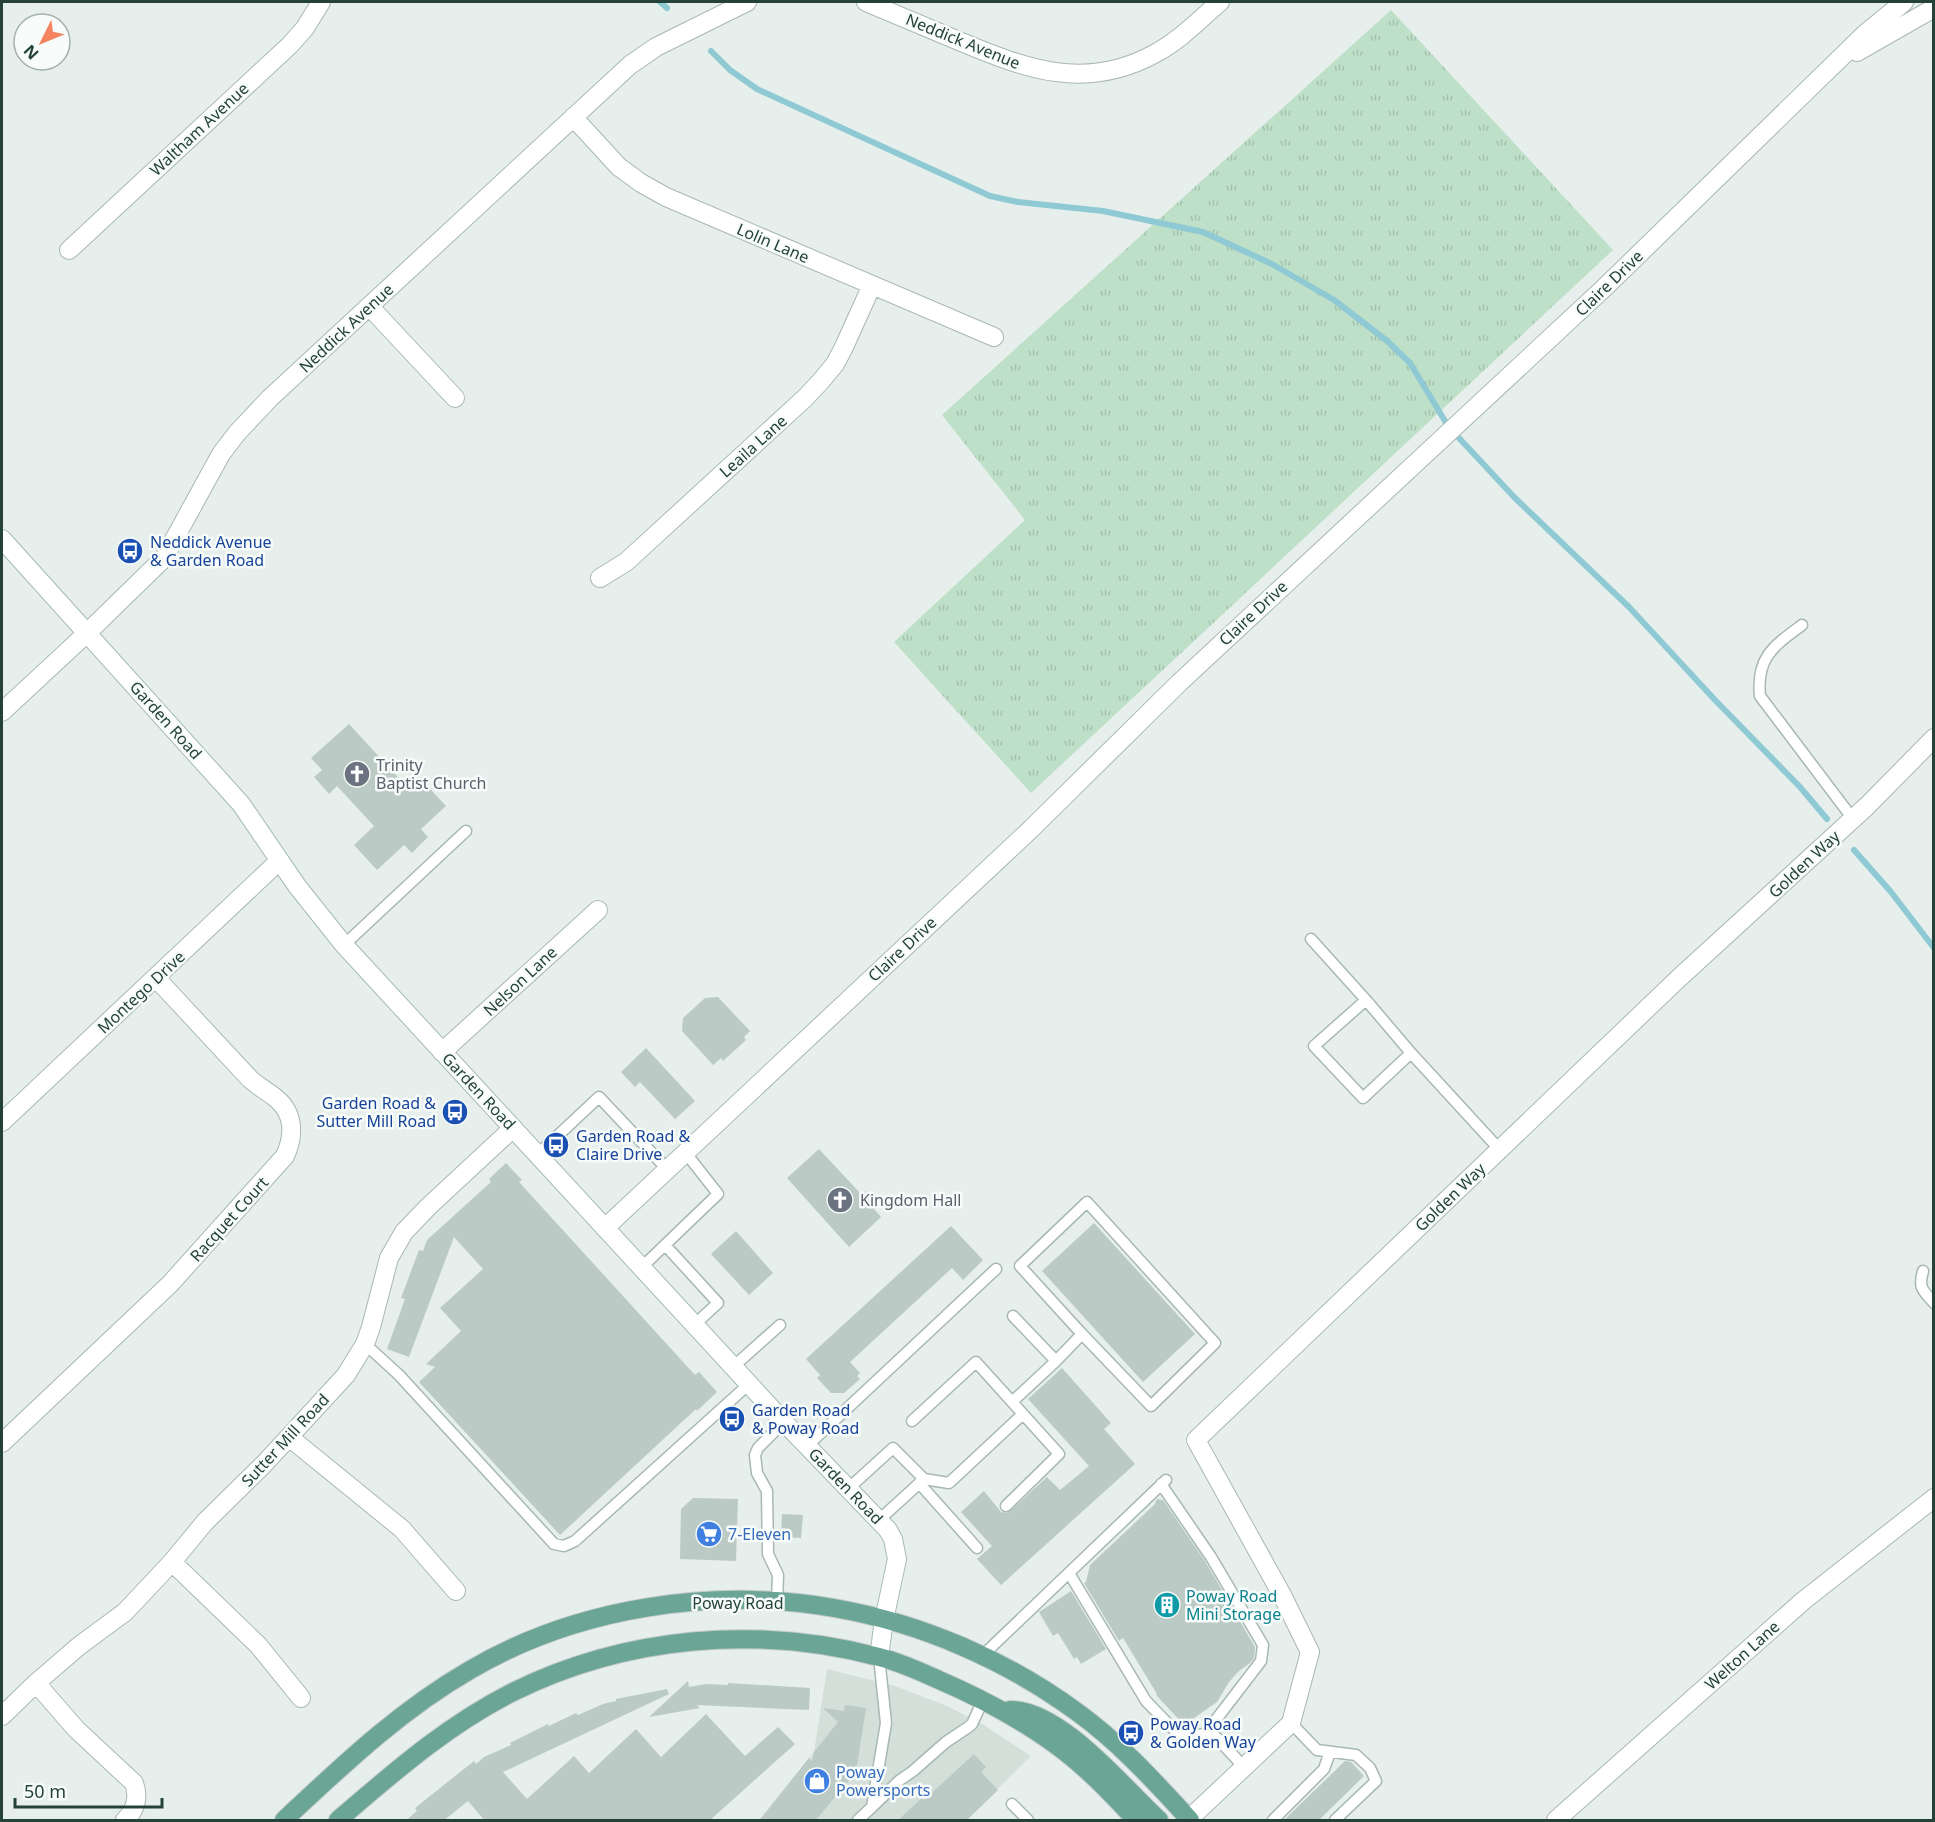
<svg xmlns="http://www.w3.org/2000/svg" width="1935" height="1822" font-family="'Noto Sans',sans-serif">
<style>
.built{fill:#d4dfda}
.grass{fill:url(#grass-tufts)}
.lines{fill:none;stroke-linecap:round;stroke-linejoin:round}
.stream{stroke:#8ec9d4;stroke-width:6}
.building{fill:#bbcac4}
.lane-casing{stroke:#a8b8b2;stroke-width:13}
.street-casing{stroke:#a8b8b2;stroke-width:20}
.secondary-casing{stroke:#a4bbb3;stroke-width:20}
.primary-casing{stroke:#c2cac8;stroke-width:20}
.lane{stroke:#fff;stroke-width:10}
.street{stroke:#fff;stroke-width:18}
.secondary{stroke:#fff;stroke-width:18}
.primary{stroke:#6aa596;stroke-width:18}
.labels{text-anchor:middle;stroke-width:5;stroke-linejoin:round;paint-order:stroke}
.street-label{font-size:16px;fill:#24423a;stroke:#f7fbf9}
.transit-label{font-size:16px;fill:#164399;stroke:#f7fbf9;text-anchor:start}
.worship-label{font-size:16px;fill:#5b616d;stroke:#f7fbf9;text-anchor:start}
.shop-label{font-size:16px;fill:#366cbe;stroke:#f7fbf9;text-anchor:start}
.culture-label{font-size:16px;fill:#0d838f;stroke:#f7fbf9;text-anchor:start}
</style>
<defs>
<pattern id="grass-tufts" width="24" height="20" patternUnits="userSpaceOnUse" patternTransform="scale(1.5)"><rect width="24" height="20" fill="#bfe0c8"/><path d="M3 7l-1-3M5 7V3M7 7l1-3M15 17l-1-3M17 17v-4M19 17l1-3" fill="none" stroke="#a4c1ad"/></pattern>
</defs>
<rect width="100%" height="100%" fill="#e6efeb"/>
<!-- built -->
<path class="built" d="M827,1669L895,1686L947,1706L979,1722L1031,1756L966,1820H759L814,1752Z"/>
<!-- grass -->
<path class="grass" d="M1391,10L1613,250L1031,793L894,642L1025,520L942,415Z"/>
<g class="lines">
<!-- stream -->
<path class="stream" d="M660,2L667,8
M711,51L730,70L757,89L990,196L1018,202L1103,211L1203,232L1272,264L1334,300L1386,340L1410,363L1448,426
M1459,438L1515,498L1629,607L1715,700L1800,787L1827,819
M1854,850L1891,892L1934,948"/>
</g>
<!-- building -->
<path class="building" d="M349,724L408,788L419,777L446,806L421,829L428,837L412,853L404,845L377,870L354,845L374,826L337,786L329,794L314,777L322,770L311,758Z
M718,997L750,1031L744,1037L746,1040L723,1061L721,1058L713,1065L682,1031L683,1018L705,998Z
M646,1048L695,1101L675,1119L640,1082L635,1087L621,1072Z
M819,1149L862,1195L866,1191L878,1205L874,1209L881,1217L849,1247L787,1178Z
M506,1163L522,1180L519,1182L695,1375L699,1372L717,1392L697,1411L696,1409L560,1535L419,1382L435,1367L426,1364L461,1331L440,1308L483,1269L454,1237L409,1357L387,1349L405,1299L401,1298L419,1250L423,1251L427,1240L491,1182L489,1179Z
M1094,1223L1195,1334L1143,1382L1042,1271Z
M951,1226L983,1260L963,1280L952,1268L850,1362L860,1373L857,1376L860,1379L844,1393H831L817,1378L820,1375L806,1359Z
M736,1231L773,1273L749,1295L711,1254Z
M1062,1368L1111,1423L1104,1429L1135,1464L1001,1585L977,1559L992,1546L961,1512L984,1491L1001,1512L1008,1513L1047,1477L1060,1490L1089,1466L1028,1399Z
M693,1498L738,1499L736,1561L680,1559L681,1509Z
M1157,1499L1163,1500L1205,1561L1255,1647L1254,1658L1250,1663L1239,1671L1229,1682L1217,1702L1184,1725L1156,1695L1157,1694L1123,1638L1119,1641L1084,1583L1086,1582L1090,1565L1154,1505Z
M782,1514L803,1515L801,1538L781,1537Z
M1071,1591L1106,1649L1081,1664L1077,1657L1074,1659L1058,1633L1053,1636L1039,1612Z
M688,1681L689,1687L706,1684L728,1685V1683L810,1688L809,1710L697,1705L700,1708L649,1717Z
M667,1689L669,1694L503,1772L527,1799L574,1756L589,1773L636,1729L661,1757L706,1714L745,1756L778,1727L795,1744L709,1821H485L468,1801L443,1821H405L417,1811L415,1808L474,1761L476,1764L484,1757L511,1745L510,1743L548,1724L549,1726L576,1713L578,1715L603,1704L616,1701V1699Z
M845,1705L866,1708L856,1772L815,1821H759L809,1758L812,1761L814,1752L838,1722L823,1708L844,1711Z
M974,1754L986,1767L981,1772L998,1790L966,1821H897L922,1798L924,1800Z
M1345,1761L1351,1762L1364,1776L1318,1821H1283Z"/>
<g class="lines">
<defs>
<path id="lane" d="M1802,625C1774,646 1756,657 1760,696L1853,819
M1311,939L1366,1000
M344,945L466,831
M1411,1053L1366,1000L1314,1046L1363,1098L1411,1053L1500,1150
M537,1155L599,1097L667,1169
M665,1245L718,1303L694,1325
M641,1268L718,1194L685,1152
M1923,1271C1918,1289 1923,1290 1934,1303
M365,1344L399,1375L554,1544L564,1546L575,1541L749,1384
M1056,1361L1082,1334L1151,1406L1215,1343L1087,1202L1020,1266L1082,1334
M733,1367L780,1325
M1012,1402L1056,1361L1013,1316
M912,1421L976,1362L1023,1414L949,1483L924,1479
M807,1446L996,1269
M919,1483L977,1548
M1161,1484L1211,1557L1263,1645L1261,1661L1205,1734
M849,1488L893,1448L924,1479L879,1520
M1006,1506L1059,1454L1023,1414
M1069,1573L1146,1701L1177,1733L1187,1736L1205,1734L1216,1737L1244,1767
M777,1602L778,1575L768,1554L767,1491L757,1473L755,1455L758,1448L784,1422
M982,1656L1166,1480
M1291,1723L1317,1750L1356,1755L1370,1768L1376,1781L1335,1820
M1012,1804L1028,1820
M872,1807L900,1780L913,1771L946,1742L967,1728L972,1724L983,1700
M858,1820L872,1807L886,1723L879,1657
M1273,1820L1324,1769L1330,1752"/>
<path id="street" d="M866,2C897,15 928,28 959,41C1026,69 1086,92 1156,53C1180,40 1199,20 1220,2
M1857,52L1934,8
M573,117L619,167L641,183L666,197L994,337
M69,250L290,45L305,28L321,2
M369,306L455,398
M600,578L626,562L805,398L821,381L835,364L843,349L872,285
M2,712L87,633L164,558L221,454L237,433L270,398L630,65L656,47L747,2
M442,1052L598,910
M2,1122L279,861
M605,1228L1031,829L1179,683L1603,289L1866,33L1904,2
M289,1437L402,1529L456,1591
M2,1443L170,1284L285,1156C295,1134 294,1111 273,1096C265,1090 258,1086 250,1079L156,978
M172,1562L258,1645L301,1698
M36,1683L76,1729L134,1783C139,1797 136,1810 125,1820
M2,1716L36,1683L79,1646L125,1612L172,1562L205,1522L264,1464L346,1375L365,1344L371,1327L389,1258L404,1232L428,1207L513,1128
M1189,1819L1291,1723L1310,1652L1282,1595L1196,1440L1679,978L1867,806L1934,738
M1556,1820L1803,1601L1934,1498"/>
<path id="secondary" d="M2,539L241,804L297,886L344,945L784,1422L888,1530L893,1539L897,1559L884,1620L879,1657"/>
<path id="primary" d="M1010,1710C1060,1709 1124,1788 1159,1820
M284,1820C343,1765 399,1711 470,1670C577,1607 713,1587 834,1608C921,1623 1006,1660 1077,1712C1120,1743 1155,1782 1190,1820
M338,1820C393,1773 447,1725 513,1692C626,1636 758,1625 879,1657C900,1662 919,1671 939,1680C983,1699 1025,1721 1064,1751C1090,1771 1113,1796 1136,1820"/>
</defs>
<!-- lane casing -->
<use href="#lane" class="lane-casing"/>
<!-- street casing -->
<use href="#street" class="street-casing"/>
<!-- secondary casing -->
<use href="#secondary" class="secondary-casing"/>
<!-- primary casing -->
<use href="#primary" class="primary-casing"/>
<!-- lane -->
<use href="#lane" class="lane"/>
<!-- street -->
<use href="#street" class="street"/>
<!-- secondary -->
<use href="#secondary" class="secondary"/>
<!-- primary -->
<use href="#primary" class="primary"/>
</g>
<!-- icons -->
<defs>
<symbol id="bus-disc" viewBox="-11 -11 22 22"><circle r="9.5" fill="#1a4fb4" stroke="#f7fbf9"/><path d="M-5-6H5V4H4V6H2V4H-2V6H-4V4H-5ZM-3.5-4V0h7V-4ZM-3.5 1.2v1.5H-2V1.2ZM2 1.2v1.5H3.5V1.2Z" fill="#fff"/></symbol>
<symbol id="church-disc" viewBox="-11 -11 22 22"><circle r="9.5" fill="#6b7280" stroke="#f7fbf9"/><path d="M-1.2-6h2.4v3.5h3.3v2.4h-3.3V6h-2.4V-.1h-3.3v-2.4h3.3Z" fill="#fff"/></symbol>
<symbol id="supermarket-disc" viewBox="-11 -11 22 22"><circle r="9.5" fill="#3f7fe0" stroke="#f7fbf9"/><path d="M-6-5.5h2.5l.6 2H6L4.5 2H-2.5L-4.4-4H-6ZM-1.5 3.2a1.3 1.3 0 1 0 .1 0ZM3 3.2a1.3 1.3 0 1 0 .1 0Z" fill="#fff"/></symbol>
<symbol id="building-disc" viewBox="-11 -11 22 22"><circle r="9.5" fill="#0f9aa8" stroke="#f7fbf9"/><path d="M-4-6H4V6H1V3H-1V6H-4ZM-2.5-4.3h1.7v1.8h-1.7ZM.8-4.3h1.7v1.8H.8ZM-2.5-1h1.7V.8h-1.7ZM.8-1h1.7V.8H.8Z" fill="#fff"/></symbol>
<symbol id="shop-disc" viewBox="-11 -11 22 22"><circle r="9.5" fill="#3f7fe0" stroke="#f7fbf9"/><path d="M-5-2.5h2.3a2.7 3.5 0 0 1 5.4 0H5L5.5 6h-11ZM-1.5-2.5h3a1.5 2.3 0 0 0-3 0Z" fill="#fff"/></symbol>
</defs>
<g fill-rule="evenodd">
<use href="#bus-disc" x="115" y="536" width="30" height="30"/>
<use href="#church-disc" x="342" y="759" width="30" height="30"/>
<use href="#bus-disc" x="440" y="1097" width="30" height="30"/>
<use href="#bus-disc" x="541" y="1130" width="30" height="30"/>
<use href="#church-disc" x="825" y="1185" width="30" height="30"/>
<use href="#bus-disc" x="717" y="1404" width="30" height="30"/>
<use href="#supermarket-disc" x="694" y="1519" width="30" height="30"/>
<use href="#building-disc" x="1152" y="1590" width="30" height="30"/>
<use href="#bus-disc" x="1116" y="1718" width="30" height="30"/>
<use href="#shop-disc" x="802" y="1766" width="30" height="30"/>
</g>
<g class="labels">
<!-- street labels -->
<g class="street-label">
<text transform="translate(963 41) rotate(22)" y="6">Neddick Avenue</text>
<text transform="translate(199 129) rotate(-43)" y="6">Waltham Avenue</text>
<text transform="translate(773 243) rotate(23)" y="6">Lolin Lane</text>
<text transform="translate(1609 283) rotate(-44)" y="6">Claire Drive</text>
<text transform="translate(346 328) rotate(-43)" y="6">Neddick Avenue</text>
<text transform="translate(753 446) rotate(-42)" y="6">Leaila Lane</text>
<text transform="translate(1253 613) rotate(-43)" y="6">Claire Drive</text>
<text transform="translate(166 720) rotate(48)" y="6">Garden Road</text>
<text transform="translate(1804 864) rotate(-43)" y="6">Golden Way</text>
<text transform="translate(902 949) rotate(-43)" y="6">Claire Drive</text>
<text transform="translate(520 981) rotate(-43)" y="6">Nelson Lane</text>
<text transform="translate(141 992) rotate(-43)" y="6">Montego Drive</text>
<text transform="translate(479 1091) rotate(47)" y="6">Garden Road</text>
<text transform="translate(1450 1197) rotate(-44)" y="6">Golden Way</text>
<text transform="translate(229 1219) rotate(-48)" y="6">Racquet Court</text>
<text transform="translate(285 1440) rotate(-47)" y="6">Sutter Mill Road</text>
<text transform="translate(846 1486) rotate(46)" y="6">Garden Road</text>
<text x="738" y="1609">Poway Road</text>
<text transform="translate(1742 1655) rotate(-42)" y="6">Welton Lane</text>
</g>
<!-- transit labels -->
<g class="transit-label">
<text x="150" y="548">Neddick Avenue<tspan x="150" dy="18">&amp; Garden Road</tspan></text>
<text x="436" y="1109" text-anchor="end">Garden Road &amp;<tspan x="436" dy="18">Sutter Mill Road</tspan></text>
<text x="576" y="1142">Garden Road &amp;<tspan x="576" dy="18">Claire Drive</tspan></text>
<text x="752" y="1416">Garden Road<tspan x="752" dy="18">&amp; Poway Road</tspan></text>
<text x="1150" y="1730">Poway Road<tspan x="1150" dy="18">&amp; Golden Way</tspan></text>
</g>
<!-- worship labels -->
<g class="worship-label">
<text x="376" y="771">Trinity<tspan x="376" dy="18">Baptist Church</tspan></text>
<text x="860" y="1206">Kingdom Hall</text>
</g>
<!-- shop labels -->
<g class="shop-label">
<text x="728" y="1540">7-Eleven</text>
<text x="836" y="1778">Poway<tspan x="836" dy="18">Powersports</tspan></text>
</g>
<!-- culture labels -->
<g class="culture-label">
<text x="1186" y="1602">Poway Road<tspan x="1186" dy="18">Mini Storage</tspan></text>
</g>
</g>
<!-- border -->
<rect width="1935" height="1822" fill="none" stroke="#24423a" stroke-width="6"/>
<!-- north arrow -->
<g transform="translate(42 42) rotate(227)"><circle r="28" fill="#f7fbf9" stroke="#a3b1ad" stroke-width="1.5"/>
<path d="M0-4.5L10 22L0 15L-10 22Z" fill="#f4845f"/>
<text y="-9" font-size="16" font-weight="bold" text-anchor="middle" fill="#24423a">N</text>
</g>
<!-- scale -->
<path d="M15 1798v9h147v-9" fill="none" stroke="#24423a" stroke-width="3"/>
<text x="24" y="1798" font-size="18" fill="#24423a" stroke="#f7fbf9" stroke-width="4.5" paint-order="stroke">50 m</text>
</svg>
